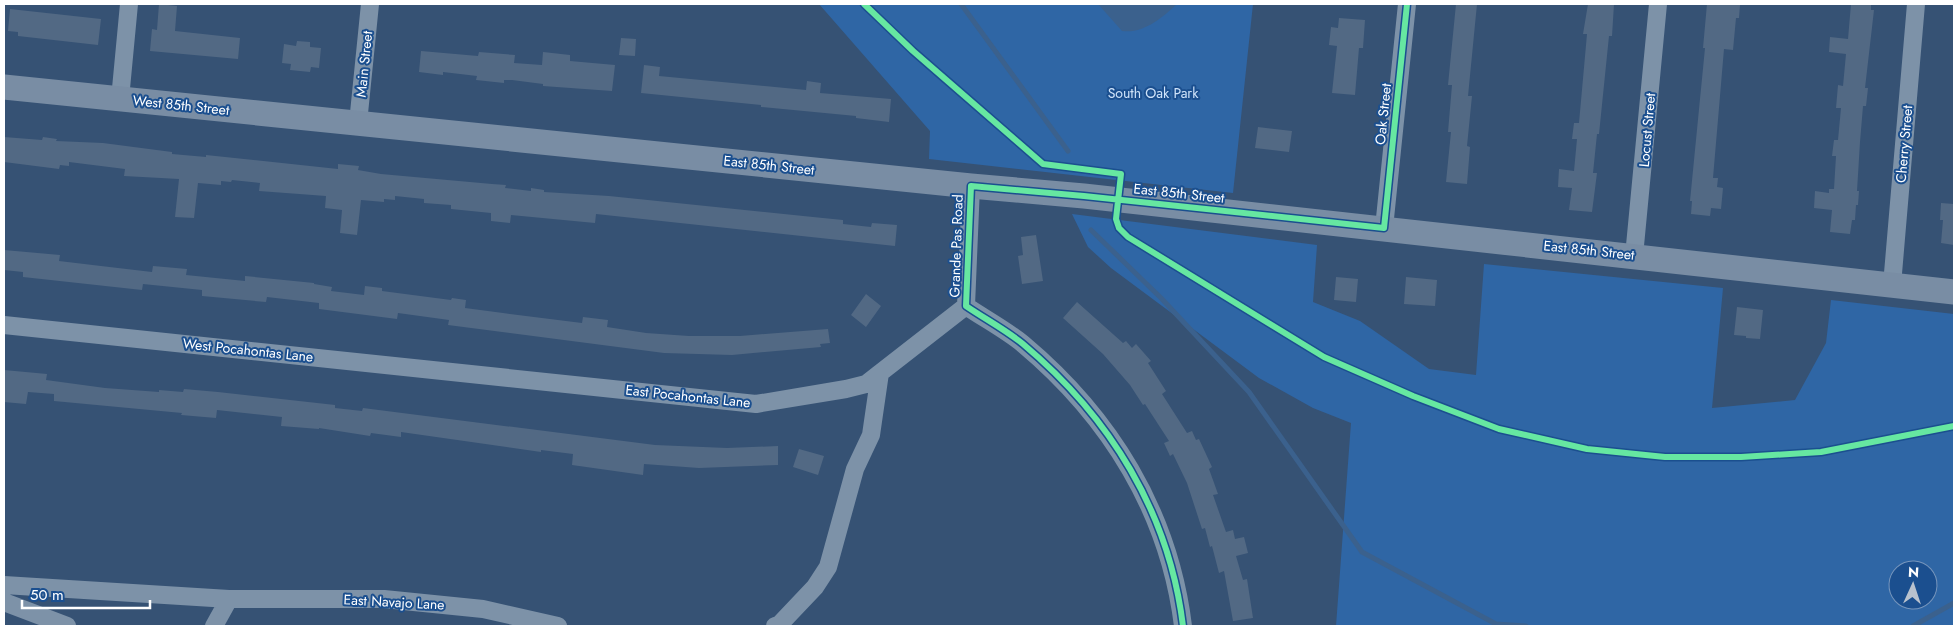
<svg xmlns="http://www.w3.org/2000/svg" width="1958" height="630" font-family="Jost,sans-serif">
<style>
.green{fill:#2f66a5;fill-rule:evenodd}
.water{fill:#3b618d}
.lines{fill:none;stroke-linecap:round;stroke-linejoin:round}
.stream{stroke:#3b618d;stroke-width:5}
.building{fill:#526984}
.street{stroke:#7d92a8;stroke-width:18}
.secondary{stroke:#798da4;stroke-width:25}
.cycleway-casing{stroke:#1b4f8f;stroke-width:9}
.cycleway{stroke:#66e7a1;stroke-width:6}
.labels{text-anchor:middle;stroke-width:4;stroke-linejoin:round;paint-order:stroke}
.street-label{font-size:14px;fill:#fff;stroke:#1b4f8f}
.park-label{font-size:14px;fill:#cfe3fa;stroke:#1b4f8f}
</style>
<rect width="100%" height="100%" fill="#365274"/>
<!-- green -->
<path class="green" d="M819,4H1253L1233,193L929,159L930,131Z
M1072,214L1317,245L1313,302L1360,321L1429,369L1476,375L1484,264L1723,288L1712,408L1795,400L1826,343L1831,300L1954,314V626H1336L1351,423L1313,408L1259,378L1111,268L1088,247ZM1898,570H1928V600H1898Z"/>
<!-- water -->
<path class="water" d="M1098,4H1177C1162,18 1143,34 1122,31Z"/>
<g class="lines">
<!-- stream -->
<path class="stream" d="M961,4L1068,151
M1091,230L1161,298L1249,392L1362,552L1496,624L1526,626
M1913,626L1954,603"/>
</g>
<!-- building -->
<path class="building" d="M159,4L177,6L175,31L240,38L238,59L150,51L152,29L157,30Z
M1456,4H1477L1468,96H1472L1467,146L1470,147L1467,184L1446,182L1451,132H1448L1452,85H1448Z
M1588,4H1614L1612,36H1609L1599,134H1597L1593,173H1597L1592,212L1569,210L1572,188L1558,187L1559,169L1574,171L1577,139H1572L1574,123H1579L1587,34H1583Z
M1707,4L1740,5L1739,18H1736L1733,50L1724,49L1713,178H1718L1717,187L1723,188L1721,209L1711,208L1710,216L1691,214L1692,201H1690L1705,48H1703Z
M1851,4H1871V10H1874L1865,88H1868L1866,106H1863L1860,142L1857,191H1859L1858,205H1856L1855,220H1852L1850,234L1830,232L1832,210L1814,208L1815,191L1829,193V189H1834L1836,156H1832L1834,140H1838L1841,108H1836L1838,85L1843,86L1846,54L1829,52L1830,37L1848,39Z
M10,9L101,19L98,45L18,36V32L8,31Z
M1339,18L1365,20L1363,48H1359L1355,95L1332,93L1337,46L1329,45L1331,27L1338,28Z
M621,38L636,39L635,56L619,55Z
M297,41L310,42V47L321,48L319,68L311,67L310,72L290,70L291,64L282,63L284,44L296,46Z
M421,51L478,56L479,52L515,55L514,63L542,65L543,52L570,55V61L615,65L612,91L543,86V84L512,80H504V83L476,80L477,76L443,72V75L419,72Z
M644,65L660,67L659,76L806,90L807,81L821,83L820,93L891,99L889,122L856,118V116L761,107V105L641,93Z
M1258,127L1292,131L1289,152L1255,148Z
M4,137L42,140L43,137L57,139L56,141L103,143L172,152V154L206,157V155L338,169V164L359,166L358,170L381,174L492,184L506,185L505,188L531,191V188L544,190V192L609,196L813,217L843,220V224L871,227L872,223L897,225L895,246L596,214L595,223L511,215L510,223L491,221V213L451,209V205L424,203V199L395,196V200L384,199V202L361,200L357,235L340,233L342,210L325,208L326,196L259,191L260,183L232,180L231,182L221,181V185L198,183L194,218L175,217L179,179L124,176L125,169L69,162V166L60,165L59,169L4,162Z
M1941,203L1954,204V245L1941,243L1943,220H1940Z
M1036,235L1043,281L1022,284L1018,256L1023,255L1021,237Z
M4,250L60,255L59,261L101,266L152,272L153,266L187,269L186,275L245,281V276L314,283V284L332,287L331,291L364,295L365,286L382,288V291L451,300L452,298L466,300L465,308L503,313L582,323L583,317L608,320L607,327L646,333L689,336H740L828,329L830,343L820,344L821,347L732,355L664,353L448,325L449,320L398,313L397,319L319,309V303L267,297L266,302L202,296V290L143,284L142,290L23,277V272L4,270Z
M1336,277L1358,279L1356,302L1334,300Z
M1406,277L1437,280L1435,306L1404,304Z
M866,294L881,306L866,327L851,315Z
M1077,302L1123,343L1126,341L1132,348L1136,344L1151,361L1148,363L1166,391L1162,394L1187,433L1192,431L1196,440L1199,439L1212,467L1209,469L1218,494L1213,495L1226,532L1233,530L1235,539L1244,537L1248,553L1236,556L1243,580L1247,579L1253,618L1233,621L1224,571L1219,573L1212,546L1210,547L1205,528L1202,529L1187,483L1173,454L1170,456L1164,443L1169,441L1145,404L1143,405L1130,385L1103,354L1063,318Z
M1737,307L1763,310L1760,339L1746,338V336L1734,335Z
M4,370L47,374L46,380L105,388L159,392V390L183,392L184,389L218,392L335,405V408L362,411L363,408L655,445L727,448L778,446V465L699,468L644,464L643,475L572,465L573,454L541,450V452L401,432V437L371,433L370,436L319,428V429L281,426L282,417L217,410L216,418L181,415L182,413L54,401V394L28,392L26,404L4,402Z
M799,449L824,456L818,475L793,467Z"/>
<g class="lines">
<!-- street -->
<path class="street" d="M120,99L129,4
M358,123L370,4
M1384,228L1407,4
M1634,256L1658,4
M1892,285L1916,4
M966,306C985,319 1006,330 1023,344C1110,417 1169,512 1183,626
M4,325L756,404L846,389L866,384L880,373
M4,585L229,599H384L483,609L558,626
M4,602L67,626
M214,626L229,599
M775,626L779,625L815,587L828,567L855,469L871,435L880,373L966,306L971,186"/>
<!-- secondary -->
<path class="secondary" d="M4,87L971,186L1084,196L1954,292"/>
<defs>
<path id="cycleway" d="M864,4L913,51L1043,164L1121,174L1116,219L1119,228L1128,237L1324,357L1413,396L1499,429L1587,449L1665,457H1741L1821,452L1954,426
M1183,626C1169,512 1110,417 1023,344C1006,330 985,319 966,306L971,186L1084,196L1384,228L1407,4"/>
</defs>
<!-- cycleway casing -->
<use href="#cycleway" class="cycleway-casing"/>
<!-- cycleway -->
<use href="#cycleway" class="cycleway"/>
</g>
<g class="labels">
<!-- street labels -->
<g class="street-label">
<text transform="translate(364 64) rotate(-84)" y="5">Main Street</text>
<text transform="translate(181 105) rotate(6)" y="5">West 85th Street</text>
<text transform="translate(1383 114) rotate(-84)" y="5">Oak Street</text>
<text transform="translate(1647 130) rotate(-85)" y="5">Locust Street</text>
<text transform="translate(1904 144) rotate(-85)" y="5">Cherry Street</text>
<text transform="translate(769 165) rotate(6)" y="5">East 85th Street</text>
<text transform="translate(1179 193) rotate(6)" y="5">East 85th Street</text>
<text transform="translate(956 246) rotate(-88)" y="5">Grande Pas Road</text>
<text transform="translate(1589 250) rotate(6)" y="5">East 85th Street</text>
<text transform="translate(248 350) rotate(6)" y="5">West Pocahontas Lane</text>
<text transform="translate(688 396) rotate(6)" y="5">East Pocahontas Lane</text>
<text transform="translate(394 602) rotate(3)" y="5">East Navajo Lane</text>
</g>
<!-- park labels -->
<g class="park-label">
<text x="1153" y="98">South Oak Park</text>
</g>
</g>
<!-- border -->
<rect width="1958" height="630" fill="none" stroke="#ffffff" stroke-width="10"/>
<!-- north arrow -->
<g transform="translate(1913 585) rotate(3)"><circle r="24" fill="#1b4f8f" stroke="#7695bc"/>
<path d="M0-4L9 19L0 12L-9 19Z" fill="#b9c2ce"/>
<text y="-8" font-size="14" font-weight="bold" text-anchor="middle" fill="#ffffff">N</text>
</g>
<!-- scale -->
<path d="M22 600v8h128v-8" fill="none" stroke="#ffffff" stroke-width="2.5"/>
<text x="30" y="600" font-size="15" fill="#ffffff" stroke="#1b4f8f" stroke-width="4" paint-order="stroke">50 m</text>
</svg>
